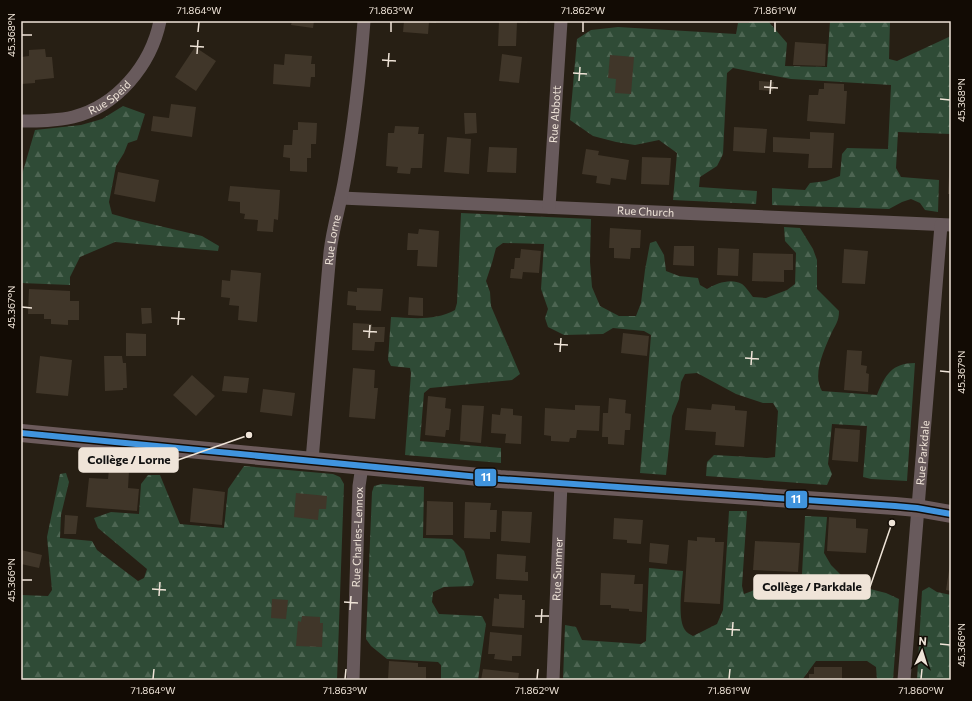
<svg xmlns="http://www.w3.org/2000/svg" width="972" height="701" font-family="Commissioner,sans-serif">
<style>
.forest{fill:url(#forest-firs)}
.building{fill:#403629}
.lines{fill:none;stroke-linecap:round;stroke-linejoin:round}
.street{stroke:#685a5c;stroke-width:13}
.secondary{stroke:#6c5b5c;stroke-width:18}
.bus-1-casing{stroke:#120b04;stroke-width:9}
.bus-1{stroke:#4094de;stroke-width:6}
.ticks{fill:none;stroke:#efe4d8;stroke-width:1.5}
.labels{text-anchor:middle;stroke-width:3;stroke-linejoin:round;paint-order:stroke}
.street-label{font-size:11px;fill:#efe4d8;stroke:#120b04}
.leader{fill:none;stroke:#efe4d8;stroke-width:1.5}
.callout-dot{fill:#efe4d8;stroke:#120b04;stroke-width:1.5}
.callout{fill:#efe4d8;stroke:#efe4d8;stroke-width:1.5}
.callout-label{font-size:12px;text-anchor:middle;font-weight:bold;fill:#111}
.line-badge{stroke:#120b04;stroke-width:1.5}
.badge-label{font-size:11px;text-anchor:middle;font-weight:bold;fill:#fff}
.neatline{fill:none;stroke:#efe4d8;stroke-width:1.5}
.ticks-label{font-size:10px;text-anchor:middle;fill:#efe4d8}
</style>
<defs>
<pattern id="forest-firs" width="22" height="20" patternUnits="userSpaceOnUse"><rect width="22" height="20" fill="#2f4b36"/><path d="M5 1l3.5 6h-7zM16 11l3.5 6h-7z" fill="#4d6552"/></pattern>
</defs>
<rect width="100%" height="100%" fill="#271f14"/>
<!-- forest -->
<path class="forest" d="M749,21H768L787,43L785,66L827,67L830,21H890L889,59L897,61L951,36V134L898,132L896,168L901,177L939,180L938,212L925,210L920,203L911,199L902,202L889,209L772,205V188L805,190L810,183L826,181L840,176L842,154L847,148L888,149L891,85L791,79L733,68L727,73L723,154L717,166L700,177L699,187L757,191L756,204L673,200L677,153L659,140L635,145L616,142L593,136L570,120L577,39L591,30L618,27L736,34L738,23H749Z
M123,106L145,114L137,140L128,143L124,153L116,166L109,202L112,214L130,219L202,236L219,246L218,251L115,242L80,257L70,277V285L21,283V178L35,130L81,125L102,119Z
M461,213L591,219L590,262L592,287L600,306L619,316H636L641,303L645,270L650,243L656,241L664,255L666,271L679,276L698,278L700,285L707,289C717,283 731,278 742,284C746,287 750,293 753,297L766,298L787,290L795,284L796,253L785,241L784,227L800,228L813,249L817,260V289L839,311C839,322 835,325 831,334C824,350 812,375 822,391L877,395C885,375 892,363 915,363L907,481L871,479L863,477L867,426L832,424L828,464L832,474L827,485L706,476L707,462L714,455L767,458L775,457L778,411L773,403H763L736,394L697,373L685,374L681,382L679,399L672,416L666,475L640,473L651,335L644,331L613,328L603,334L564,335L548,327L545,318L548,309L541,289L544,244L503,243L496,248L492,263L486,281L490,292L491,306L520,374L512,380L430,388L424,393L420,441L501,448V463L405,455L411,373L410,368L391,366L388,360L391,317C413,318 435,321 455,310L457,303Z
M244,466L333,474L340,477L344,484L337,680H21V595L48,596L52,590L47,537L60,474L66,473L69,482L61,515L60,538L92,541L97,550L138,581L144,578L147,569L98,528L94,518L111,512L139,514L141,484L148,475H160L180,524L224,528L228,489Z
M382,484L424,487L423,538L452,539L464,551L474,582L472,586L444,587L433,592L432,602L439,614L482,616L486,624L478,680H441V665L438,662L387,659L371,646L366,639L372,492L374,486Z
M729,511H747L742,586L744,594L752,591L771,575L800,576L802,574L805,516L827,517L824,553L831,565L850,584L886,593L899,599L893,680H877L876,667L867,661H816L802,680H563L565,625L576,627L582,640L641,644L646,641L649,568L683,571C682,585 677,619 685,630C687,633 690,634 693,636L717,624L723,610Z
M929,587L937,592L951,595V678L945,680H917L922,591Z"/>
<!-- building -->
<path class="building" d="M292,21H314L313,28L291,25Z
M404,21H436V23L429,22L428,34L403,32Z
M499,21H527V23L517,22L516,46H498Z
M795,42L826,44L825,66L793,65Z
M195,47L216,61L196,91L175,77Z
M45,49L46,57H52L54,78L35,80V83L21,84V57L29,56V50Z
M285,54L312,56L311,64H315V77H311L310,87L273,84L274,64L284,65Z
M502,54L522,57L519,83L499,81Z
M610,55L634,57L631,94L615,93L616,79L608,78Z
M759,81L774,82L773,91L759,90Z
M824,83L844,84V91H847L845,124L807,121L809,95H818L819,89H824Z
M171,104L196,107L192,137L151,131L153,116L169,118Z
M464,113H476L477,133L465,134Z
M298,122L317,123L316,144H311V158H307V172L290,171V158L283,157L284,145H292L293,130H298Z
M395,126L419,127L418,134H424L422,168H411L410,174L397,173L398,167L386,166L388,133H394Z
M734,127L767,129L765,153L733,151Z
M810,132L834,133L832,168H808L809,154L773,152V137L810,139Z
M447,137L471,139L469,174L444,172Z
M489,147L517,148L516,173L487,172Z
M586,149L599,151L598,155L629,160L626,180L611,178L610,185L596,183L597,176L582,174Z
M642,157L671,158L669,185L641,184Z
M950,157H951V194H948Z
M118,172L159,180L155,202L114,194Z
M230,186L280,190L278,220L274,219L273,232L257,231L258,220L244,219L245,214L240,213V202L228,201Z
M610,228L641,230L640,248H631L630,259L614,258V248H609Z
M419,229L439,231L437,267L417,266L418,250H407L408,233L418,234Z
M674,246H694V266L673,265Z
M718,248L739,249L738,276L717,275Z
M521,249L541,251L539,273L523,272L522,279L510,278L511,269H514L515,258H520Z
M844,249L868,251L865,284L842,283Z
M753,253L793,254V270H784V282L752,281Z
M231,270L261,273L257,322L238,320L239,306L229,305L230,298L221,297L222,280L230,281Z
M357,288L383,289L381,311L356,310V306L347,305L348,291L357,292Z
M29,289L70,291V301H79V320H68V325L51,324V319H44V314H28Z
M409,297L423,298V316L408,315Z
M141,308H151L152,323L142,324Z
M353,323L372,324V327H385L384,342H375L374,351L352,350Z
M126,333L146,334V356H126Z
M623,333L649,336L647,356L621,353Z
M847,350L862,351L861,365L867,366L866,373L869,374L868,392L844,390Z
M40,356L72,360L68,396L36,393Z
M104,356H122L123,363H126L127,388H123V390L105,391Z
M353,368L375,370L374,388H378L375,419L349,417Z
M192,375L215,396L196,416L173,395Z
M224,376L249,378L247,393L222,391Z
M263,389L295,393L292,416L260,412Z
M428,396L446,398L445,408L451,409L449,430H446L445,437L425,435Z
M609,398L626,400L625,413L631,414L630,430H625L624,445L608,444V437H602L603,413H608Z
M712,404L735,406V410L747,411L744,447L715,445L716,432L685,430L687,408L711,410Z
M462,405L484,406L481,443L460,441Z
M575,405L600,406L599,431L577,430L576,438H570L569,442L551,441V436L544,435L545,408L575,410Z
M501,408L513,409V415L522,416L521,444L505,443L506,434L491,433L492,414L500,415Z
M835,428L860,430L858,462L832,460Z
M109,469L129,471L128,488L139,489L137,511L86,507L89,478L108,479Z
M193,488L225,492L222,525L190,522Z
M296,493L327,496L326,509H319L318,520L294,517Z
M427,501L453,502V535H426Z
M465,502L491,503L490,510H497L496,532H490V539L464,538Z
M502,511L532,512L530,543L501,541Z
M65,515L78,516L76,534H64Z
M829,517L856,519V528L868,529L866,553L827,551Z
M614,518L643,520L641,544L627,543V540L613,539Z
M697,537L715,538V542H724L720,604L684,602L688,540L697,541Z
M755,541L800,543L798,572L753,570Z
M650,543L669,545L667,564L649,562Z
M21,550L42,555L39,568L21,564Z
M497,554L526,556L525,572H528V581L496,579Z
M950,564H951V591L946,590Z
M601,573L635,575L634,584H643L642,612L629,611V609L611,608V605H600Z
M499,594L522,595V600H525L524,628L492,626L494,598L499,599Z
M272,599L288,600L286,619L271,618Z
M302,616L320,617V623H323L322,647L296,646L298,621L301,622Z
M490,632L522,635L521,656H512V661L494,659L495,654H488Z
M389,661L418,663V667H426V680H388Z
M814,667H842V680H809V674H814Z
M483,669L519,673L518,680H481Z"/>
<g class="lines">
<!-- street -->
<g class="street">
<path id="s1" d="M21,121C39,121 56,121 73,117C117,106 151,65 160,21"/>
<path id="s2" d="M341,198L951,225"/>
<path id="s3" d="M549,207L561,21"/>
<path id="s4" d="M312,460L330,252C333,226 341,202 345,177C354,126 360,73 364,21"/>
<path id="s5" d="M353,680L359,486L362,466"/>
<path id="s6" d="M553,680L561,483"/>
<path id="s7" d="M904,680C916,528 930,376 941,225"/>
</g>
<!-- secondary -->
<path class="secondary" d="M21,433L500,479L895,506L917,508L951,514"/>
<defs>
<path id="bus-1" d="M21,433L500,479L895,506L917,508L951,514"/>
</defs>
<!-- bus-1 casing -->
<use href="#bus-1" class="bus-1-casing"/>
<!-- bus-1 -->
<use href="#bus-1" class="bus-1"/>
</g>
<!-- ticks -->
<path class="ticks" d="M198,32L199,22M391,32V22M583,32V22M775,32V22M22,35H32M190,46L204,47M197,54L198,40M382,60L396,61M388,67L389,53M573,73L587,74M579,81L580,67M764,87L778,88M770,94L771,80M940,99L950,100M22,307L32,308M171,318L185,319M178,325L179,311M363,331L377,332M369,338L370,325M554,344L568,345M560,352L561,338M745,358L759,359M751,365L752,351M940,371L950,372M22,580H32M152,589L166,590M159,596L160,582M344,602L358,603M350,610L351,596M535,616H549M541,623L542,609M726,629L740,630M732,636L733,622M940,644L950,645M153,679L154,669M345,679L346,669M537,679L538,669M729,679L730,669M921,679L922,669"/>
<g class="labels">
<!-- street labels -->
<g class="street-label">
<text dy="4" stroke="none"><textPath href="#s1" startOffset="94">Rue Speid</textPath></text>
<text dy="4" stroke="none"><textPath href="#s3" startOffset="93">Rue Abbott</textPath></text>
<text dy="4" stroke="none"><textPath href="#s2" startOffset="305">Rue Church</textPath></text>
<text dy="4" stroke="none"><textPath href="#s4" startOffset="221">Rue Lorne</textPath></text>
<text dy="4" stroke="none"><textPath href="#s7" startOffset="228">Rue Parkdale</textPath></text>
<text dy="4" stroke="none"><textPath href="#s5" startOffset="143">Rue Charles-Lennox</textPath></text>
<text dy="4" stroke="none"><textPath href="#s6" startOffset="111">Rue Summer</textPath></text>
</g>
</g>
<!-- callouts -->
<path class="leader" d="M249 435L178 460M892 523L870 587"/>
<g class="callout-dot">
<circle cx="249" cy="435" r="4"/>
<circle cx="892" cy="523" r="4"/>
</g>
<g class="callout">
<rect x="79" y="448" width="99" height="24" rx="4"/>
<rect x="754" y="575" width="116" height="24" rx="4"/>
</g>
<g class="callout-label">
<text x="129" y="464">Collège / Lorne</text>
<text x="812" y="591">Collège / Parkdale</text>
</g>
<g class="line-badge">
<rect x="474" y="468" width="23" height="19" rx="4" fill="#4094de"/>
<rect x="785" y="490" width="23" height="19" rx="4" fill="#4094de"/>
</g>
<g class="badge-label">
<text x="486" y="481">11</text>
<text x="796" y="503">11</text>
</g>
<!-- border -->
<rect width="972" height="701" fill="none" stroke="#120b04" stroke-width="44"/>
<!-- north arrow -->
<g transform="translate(922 651) rotate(4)" stroke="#120b04" stroke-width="3" paint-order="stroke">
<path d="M0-3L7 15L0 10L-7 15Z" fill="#efe4d8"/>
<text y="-6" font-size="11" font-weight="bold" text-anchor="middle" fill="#efe4d8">N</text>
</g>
<rect x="22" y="22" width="928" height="657" class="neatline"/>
<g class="ticks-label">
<text x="199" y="14">71.864°W</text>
<text x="391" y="14">71.863°W</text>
<text x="583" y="14">71.862°W</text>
<text x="775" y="14">71.861°W</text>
<text transform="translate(11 35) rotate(-90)" y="4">45.368°N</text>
<text transform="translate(961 100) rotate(-90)" y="4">45.368°N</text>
<text transform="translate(11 307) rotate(-90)" y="4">45.367°N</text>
<text transform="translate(961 372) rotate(-90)" y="4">45.367°N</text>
<text transform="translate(11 580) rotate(-90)" y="4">45.366°N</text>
<text transform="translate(961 645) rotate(-90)" y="4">45.366°N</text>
<text x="153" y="694">71.864°W</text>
<text x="345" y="694">71.863°W</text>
<text x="537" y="694">71.862°W</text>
<text x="729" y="694">71.861°W</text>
<text x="921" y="694">71.860°W</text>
</g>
</svg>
